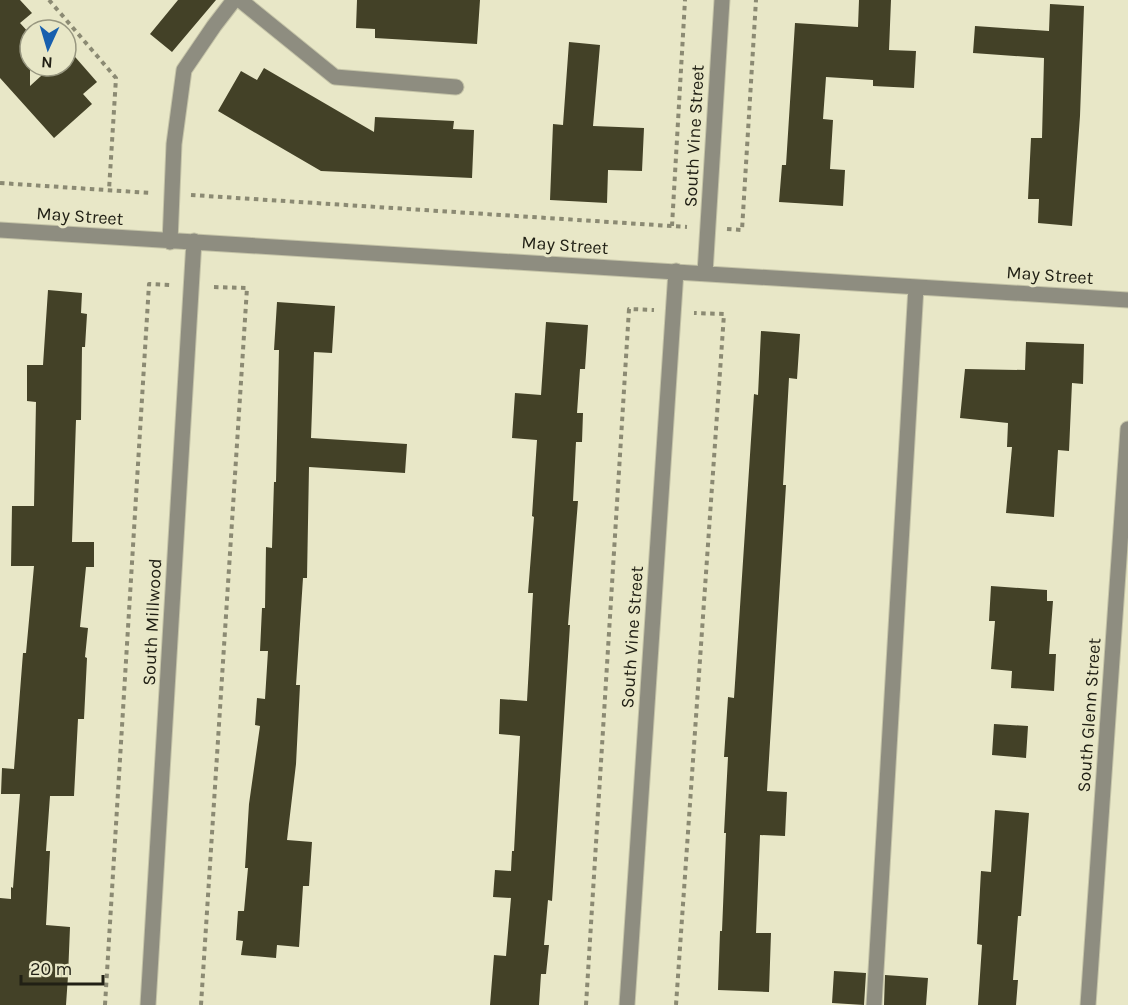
<svg xmlns="http://www.w3.org/2000/svg" width="1128" height="1005" font-family="Karla,sans-serif">
<style>
.building{fill:#434127}
.lines{fill:none;stroke-linecap:round;stroke-linejoin:round}
.minor-casing{stroke:#c4c3a7;stroke-width:17}
.path{stroke:#8b8a73;stroke-width:4;stroke-dasharray:4.5 4.5;stroke-linecap:butt}
.minor{stroke:#8e8d80;stroke-width:15}
.labels{text-anchor:middle;stroke-width:6;stroke-linejoin:round;paint-order:stroke}
.street-label{font-size:18px;fill:#212015;stroke:#e8e7c7}
</style>
<rect width="100%" height="100%" fill="#e8e7c7"/>
<!-- building -->
<path class="building" d="M0,0H20L32,13L20,23L30,34V86L52,66H66V53L69,50L97,82L83,94L92,104L54,138L0,78Z
M178,0H216L172,52L150,34Z
M357,0H480L477,44L375,38V29L356,28Z
M859,0H891L889,50L916,51L914,88L873,86V80L826,77L823,119L833,120L830,169L845,170L843,206L779,202L782,165H786L795,23L858,27Z
M1050,4L1084,6L1080,116L1072,226L1038,223L1039,199H1028L1031,138H1042L1044,58L973,53L975,26L1049,31Z
M569,42L600,45L593,126L644,128L642,171L608,170L607,203L550,200L553,124L563,125Z
M264,68L374,132L375,117L454,121L453,129L474,130L472,178L321,171L218,111L241,71L257,80Z
M48,290L82,293L81,313L87,314L85,347H82L81,420H76L72,542H94V567H86L80,627L88,628L85,657L87,658L84,719H78L74,796H50L46,851H50L46,925L70,927L68,976L66,1005H0V898L11,899V887L13,888L20,794H1L2,768L14,769L23,653H26L34,566H11L12,506H34L36,402L27,401V365H43Z
M277,302L335,306L332,353L314,352L311,438L407,444L405,473L309,467L307,578H303L296,685H300L296,764L287,840L312,842L309,886H303L299,947L277,945L276,958L241,955L243,941L236,940L238,911H244L248,868H245L249,804L260,726L255,725L257,698L265,699L268,651H260L262,608H265L266,547L272,548L274,482H276L279,350H274Z
M546,322L588,325L585,369H580L577,413H583L582,442H576L573,501H578L568,625H570L556,842L552,901L548,900L544,945H549L546,974H541L539,1005H490L494,955L506,956L511,898L493,897L495,870L511,871L512,851H514L520,736L499,734L500,699L527,701L533,593H528L534,517L532,516L537,440L512,438L515,393L541,395Z
M761,331L800,334L797,379L789,378L783,485H786L767,791L787,792L785,836L760,835L756,933H771L769,992L718,990L720,931H722L726,833H724L728,757H724L728,697L734,698L754,394L758,395Z
M1026,342L1084,344L1083,384L1072,383L1069,451L1058,450L1054,517L1006,513L1012,447H1007L1008,423L960,418L965,369L1025,370Z
M991,586L1047,590V601H1053L1049,654H1056L1054,691L1011,688L1012,671L991,669L995,621H989Z
M994,724L1028,726L1026,758L992,755Z
M995,810L1029,813L1021,916H1018L1013,980H1018L1016,1005H978L982,945L977,944L981,871L991,872Z
M834,971L866,973L864,1005L832,1003Z
M885,975L928,978L926,1005H884Z"/>
<g class="lines">
<defs>
<path id="minor" d="M240,0L335,77L456,87
M0,230L1128,300
M170,242L174,144L184,70L214,26L234,0
M705,273L722,0
M148,1005L194,241
M627,1005L676,271
M874,1005L916,287
M1088,1005L1128,429"/>
</defs>
<!-- minor casing -->
<use href="#minor" class="minor-casing"/>
<!-- path -->
<path class="path" d="M49,0L116,78L109,190
M0,183L151,193
M191,195L687,227
M672,226L685,0
M727,229L742,230L756,0
M105,1005L149,284L170,285
M201,1005L247,288L211,287
M586,1005L629,309L654,310
M676,1005L724,314L694,313"/>
<!-- minor -->
<use href="#minor" class="minor"/>
</g>
<g class="labels">
<!-- street labels -->
<g class="street-label">
<text transform="translate(694 136) rotate(-87)" y="6">South Vine Street</text>
<text transform="translate(80 216) rotate(4)" y="6">May Street</text>
<text transform="translate(565 245) rotate(4)" y="6">May Street</text>
<text transform="translate(1050 275) rotate(4)" y="6">May Street</text>
<text transform="translate(152 622) rotate(-87)" y="6">South Millwood</text>
<text transform="translate(632 637) rotate(-86)" y="6">South Vine Street</text>
<text transform="translate(1089 715) rotate(-86)" y="6">South Glenn Street</text>
</g>
</g>
<!-- north arrow -->
<g transform="translate(48 48) rotate(184)"><circle r="28" fill="#e8e7c7" stroke="#989780" stroke-width="1.5"/>
<path d="M0-4.5L10 22L0 15L-10 22Z" fill="#175fae"/>
<text y="-9" font-size="16" font-weight="bold" text-anchor="middle" fill="#212015">N</text>
</g>
<!-- scale -->
<path d="M21 975v9h82v-9" fill="none" stroke="#212015" stroke-width="3"/>
<text x="30" y="975" font-size="18" fill="#212015" stroke="#e8e7c7" stroke-width="4.5" paint-order="stroke">20 m</text>
</svg>
